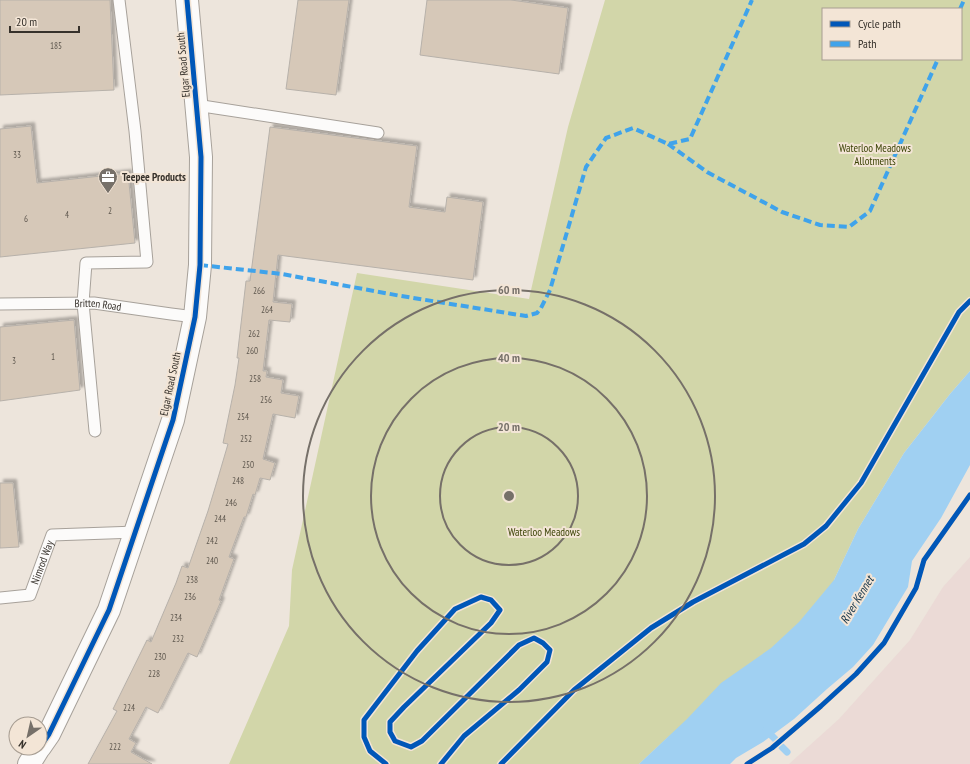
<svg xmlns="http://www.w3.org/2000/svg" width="970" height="764" font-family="'PT Sans Narrow',sans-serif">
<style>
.commercial{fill:#ebdad6}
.green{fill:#d2d6a9;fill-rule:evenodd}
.water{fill:#a0d0f2}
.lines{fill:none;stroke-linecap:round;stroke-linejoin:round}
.stream{stroke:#a0d0f2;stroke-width:7}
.building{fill:#d6c8b8;stroke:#b7b1aa;filter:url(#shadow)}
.lane-casing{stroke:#a7a19a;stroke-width:13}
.street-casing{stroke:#a7a19a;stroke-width:24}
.lane{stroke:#fcfbfa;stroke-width:11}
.street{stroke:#fcfbfa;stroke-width:22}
.quiet{stroke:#3fa3eb;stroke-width:4;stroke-dasharray:8 4;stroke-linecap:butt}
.cycleway-casing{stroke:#f3e5d6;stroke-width:8}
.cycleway{stroke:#0057b8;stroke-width:5}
.ring{fill:none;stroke:#767069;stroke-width:2}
.labels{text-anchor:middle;stroke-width:4;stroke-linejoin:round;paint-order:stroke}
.number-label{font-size:9px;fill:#5e574e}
.street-label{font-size:11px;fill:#36312b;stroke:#f3e5d6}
.park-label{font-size:11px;fill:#3a4204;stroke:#f3e5d6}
.poi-label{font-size:11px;font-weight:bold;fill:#36312b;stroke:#f3e5d6;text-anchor:start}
.water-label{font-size:12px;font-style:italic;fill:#113146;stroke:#f3e5d6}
.centre{fill:#767069;stroke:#f3e5d6;stroke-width:2}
.ring-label{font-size:12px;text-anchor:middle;font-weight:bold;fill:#767069;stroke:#f3e5d6;stroke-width:4;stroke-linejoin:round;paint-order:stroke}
</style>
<defs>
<filter id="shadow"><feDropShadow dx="3.5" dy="-3.5" stdDeviation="1" flood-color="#0004"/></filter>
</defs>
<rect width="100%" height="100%" fill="#ede5dc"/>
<!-- commercial -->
<path class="commercial" d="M970,557V764H789L839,719L910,640L943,587Z"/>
<!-- green -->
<path class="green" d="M605,0H970V371L950,394L904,453L858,529L834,580L846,588L666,739L639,764H229L289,626L292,570L357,273L529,299L568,127ZM823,9H961V59H823Z"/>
<!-- water -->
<path class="water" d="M970,371V465L941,518L912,561L908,587L891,615L873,645L853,667L827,689L794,719L763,742L736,758L730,764H639L687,719L721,683L771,648L799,622L834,580L858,529L904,453L950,394Z"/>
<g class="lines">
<!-- stream -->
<path class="stream" d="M766,730L776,740
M782,747L787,752"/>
</g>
<!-- building -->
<path class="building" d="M0,0H110L114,90L0,95Z
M298,0H349L336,95L286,89Z
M427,0H511L568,8L559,74L420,55Z
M31,126L37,183L128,173L135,243L0,257V129Z
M270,127L417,146L409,207L445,212L447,197L483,202L473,280L278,255L273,302L292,304L290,322L269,320L263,371H267L266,377L283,380L281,393L299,396L295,418L273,414L263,459L275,463L270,480L260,478L255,495L253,494L246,517H244L229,557L234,559L219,600L221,601L197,657L188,653L158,713L146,707L129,739L136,743L131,752L152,764H88L117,711L113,709L147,640L151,642L176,583L182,566L188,568L208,511L218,478L228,444L223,443L235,385L239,358H237L246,281H250Z
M74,320L80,390L0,401V327Z
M0,483H13L19,547L0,548Z"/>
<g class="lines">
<defs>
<g id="lane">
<path d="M196,105L378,133"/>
<path id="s1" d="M0,304L94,303L171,314L195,317"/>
<path d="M95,431L83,303L86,263L147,262L135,131L119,0"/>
<path id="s2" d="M0,598L30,595L52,535L136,532"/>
</g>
<path id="street" d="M40,747L49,734L109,610L173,420L195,317L200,265L201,157L187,0
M29,764L39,748"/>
</defs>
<!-- lane casing -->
<use href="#lane" class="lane-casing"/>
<!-- street casing -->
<use href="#street" class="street-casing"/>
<!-- lane -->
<use href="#lane" class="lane"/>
<!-- street -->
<use href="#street" class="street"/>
<!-- quiet -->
<path class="quiet" d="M960,9L964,0
M668,144L707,172L782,212L820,225L849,227L870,211L938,59
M200,265L282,274L401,296L526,316L537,313L541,308L550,290L586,167L606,138L633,128L668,144L690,139L752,0"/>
<defs>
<path id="cycleway" d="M40,747L49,734L109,610L173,420L195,317L200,265L201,157L187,0
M386,764L370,751L364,737V720L417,651L455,609L481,597L491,600L500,610L491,623L404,707L390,722V732L395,741L411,747L422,741L519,645L534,638L543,643L550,650L547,662L519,690L464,736L441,764
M501,764L574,690L651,628L693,602L804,544L826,526L861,483L959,312L970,301
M747,764L772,748L821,706L856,674L884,643L916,588L924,560L970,495"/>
</defs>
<!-- cycleway casing -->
<use href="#cycleway" class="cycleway-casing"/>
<!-- cycleway -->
<use href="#cycleway" class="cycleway"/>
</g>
<!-- distance rings -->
<g class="ring">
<circle cx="509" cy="496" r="69"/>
<circle cx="509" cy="496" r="138"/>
<circle cx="509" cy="496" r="206"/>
</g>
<!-- icons -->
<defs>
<symbol id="office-pin" viewBox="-11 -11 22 30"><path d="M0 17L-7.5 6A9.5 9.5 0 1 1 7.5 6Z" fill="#767069" stroke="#f3e5d6"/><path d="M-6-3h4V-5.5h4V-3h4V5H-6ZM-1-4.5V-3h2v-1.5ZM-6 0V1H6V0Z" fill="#fff"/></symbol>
</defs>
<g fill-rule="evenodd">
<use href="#office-pin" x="97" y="166" width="22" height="30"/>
</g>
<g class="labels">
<!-- number labels -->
<g class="number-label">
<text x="56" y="49">185</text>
<text x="17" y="158">33</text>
<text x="110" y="214">2</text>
<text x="67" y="218">4</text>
<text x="26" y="222">6</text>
<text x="259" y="294">266</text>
<text x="267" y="313">264</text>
<text x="254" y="337">262</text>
<text x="252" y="354">260</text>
<text x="53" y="360">1</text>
<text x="14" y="364">3</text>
<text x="255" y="382">258</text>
<text x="266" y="403">256</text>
<text x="243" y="420">254</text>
<text x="246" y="442">252</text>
<text x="248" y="468">250</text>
<text x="238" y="484">248</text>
<text x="231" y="506">246</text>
<text x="220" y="522">244</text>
<text x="212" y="544">242</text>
<text x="212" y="564">240</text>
<text x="192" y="583">238</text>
<text x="190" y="600">236</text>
<text x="176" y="621">234</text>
<text x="178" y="642">232</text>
<text x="160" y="660">230</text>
<text x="154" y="677">228</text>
<text x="129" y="711">224</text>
<text x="115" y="750">222</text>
</g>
<!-- street labels -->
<g class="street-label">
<text transform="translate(183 65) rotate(-95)" y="4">Elgar Road South</text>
<text dy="4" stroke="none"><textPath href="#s1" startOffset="98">Britten Road</textPath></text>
<text transform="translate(170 384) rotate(-78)" y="4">Elgar Road South</text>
<text dy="4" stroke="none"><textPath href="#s2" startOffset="65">Nimrod Way</textPath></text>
</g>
<!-- park labels -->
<g class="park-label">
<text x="875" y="152">Waterloo Meadows<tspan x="875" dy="13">Allotments</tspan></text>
<text x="544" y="536">Waterloo Meadows</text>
</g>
<!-- poi labels -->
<g class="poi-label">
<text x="122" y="181">Teepee Products</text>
</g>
<!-- water labels -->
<g class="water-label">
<text transform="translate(857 600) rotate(-59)" y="4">River Kennet</text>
</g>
</g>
<circle cx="509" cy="496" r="6" class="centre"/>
<g class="ring-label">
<text x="509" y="294">60 m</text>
<text x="509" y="362">40 m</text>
<text x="509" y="431">20 m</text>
</g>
<!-- legend -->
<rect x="822" y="8" width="140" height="52" fill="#f3e5d6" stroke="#a79d92"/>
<rect x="830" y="21" width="20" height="6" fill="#0057b8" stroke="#a79d92"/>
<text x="858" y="28" font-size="12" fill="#36312b">Cycle path</text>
<rect x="830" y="41" width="20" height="6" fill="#3fa3eb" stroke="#a79d92"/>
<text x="858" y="48" font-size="12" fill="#36312b">Path</text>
<!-- north arrow -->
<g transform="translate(28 736) rotate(214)"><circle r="19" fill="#f3e5d6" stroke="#a79d92"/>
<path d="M0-3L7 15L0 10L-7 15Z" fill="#767069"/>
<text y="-6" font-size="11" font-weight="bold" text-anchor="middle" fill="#36312b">N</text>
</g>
<!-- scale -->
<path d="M10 26v6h69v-6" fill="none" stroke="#36312b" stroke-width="2"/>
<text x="16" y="26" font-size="12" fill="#36312b" stroke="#f3e5d6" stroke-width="3" paint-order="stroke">20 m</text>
</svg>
